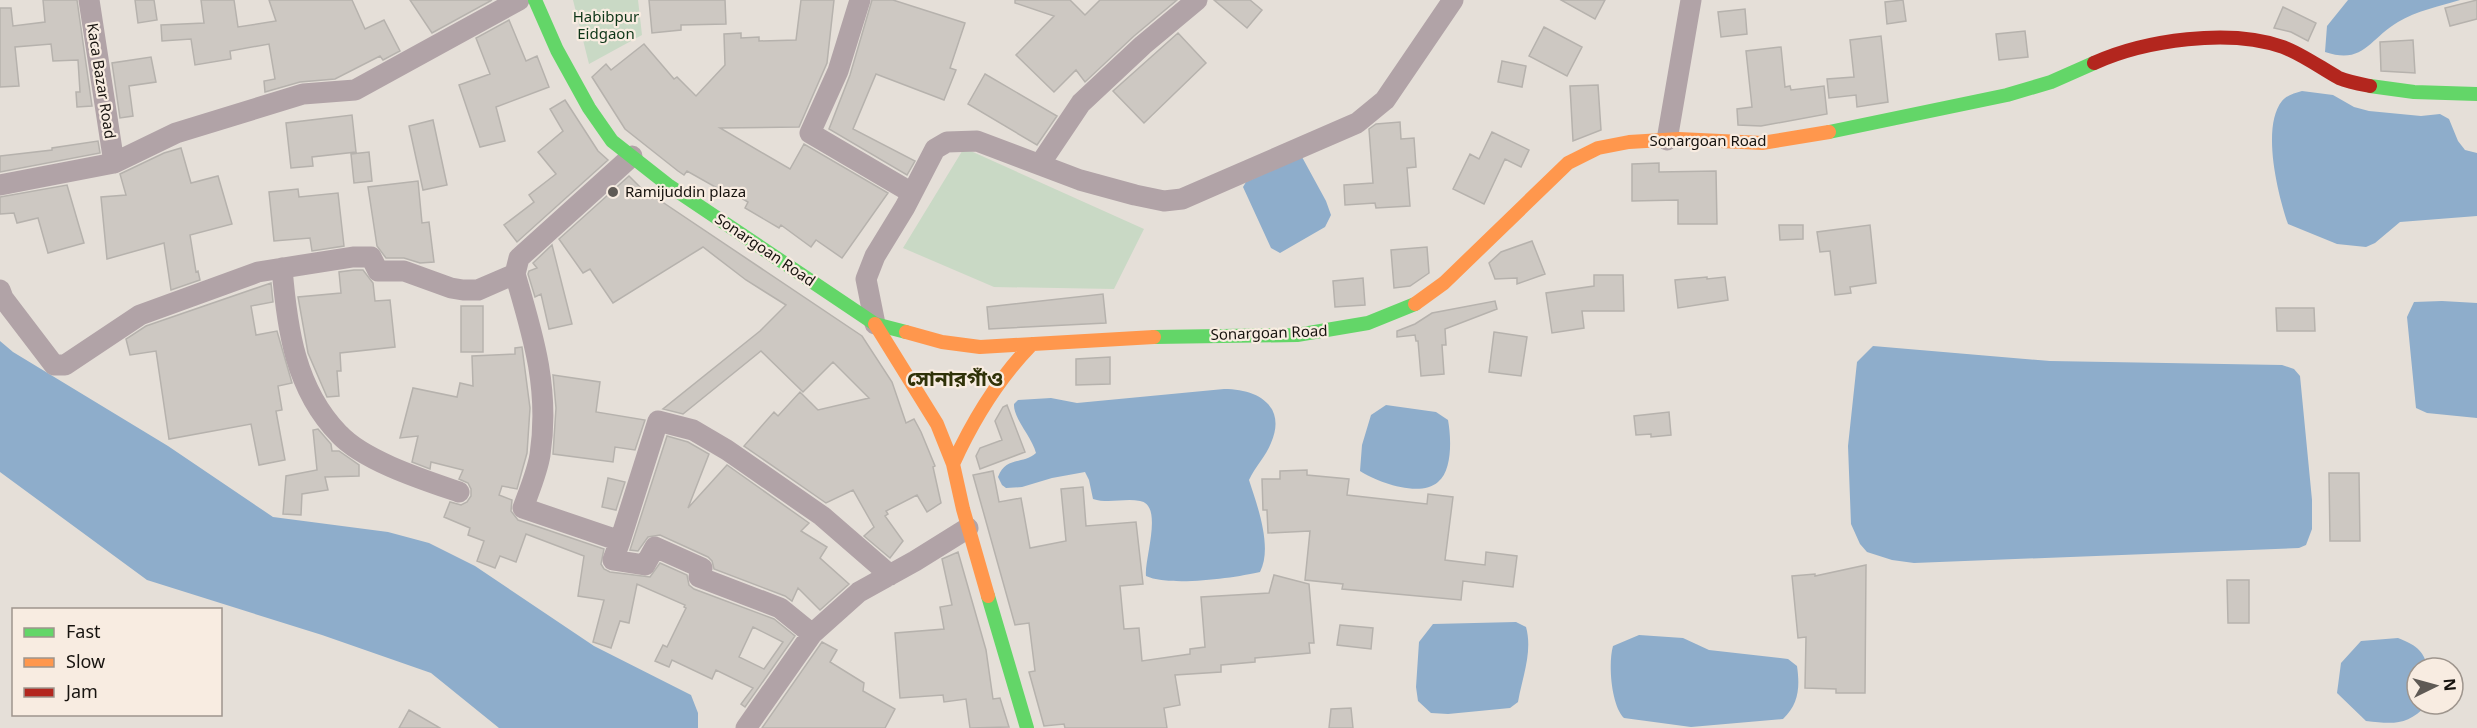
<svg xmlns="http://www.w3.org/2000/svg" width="2477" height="728" font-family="'Noto Sans','Noto Sans Bengali',sans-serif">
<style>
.green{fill:#c9d9c5}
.water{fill:#8eadcb}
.building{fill:#cdc8c2;stroke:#b6b2ad;stroke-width:1.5;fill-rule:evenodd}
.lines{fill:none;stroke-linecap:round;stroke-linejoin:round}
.street{stroke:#b1a3a7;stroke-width:21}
.fast{stroke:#63d668;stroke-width:14}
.slow{stroke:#ff974d;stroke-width:14}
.jam{stroke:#b3261e;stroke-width:14}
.poi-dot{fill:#5f5a55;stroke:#f8ece1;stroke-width:2}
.labels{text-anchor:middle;stroke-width:4.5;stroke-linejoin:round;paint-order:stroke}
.park-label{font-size:15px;fill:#0e3618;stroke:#f8ece1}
.street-label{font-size:15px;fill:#17130f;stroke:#f8ece1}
.poi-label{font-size:15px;fill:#17130f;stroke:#f8ece1;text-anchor:start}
.district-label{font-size:21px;font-weight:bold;fill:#303208;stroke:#f8ece1}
</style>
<rect width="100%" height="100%" fill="#e5dfd8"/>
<!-- green -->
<path class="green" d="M573,0H638L642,35L589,64Z
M964,148L1144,229L1114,289L994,287L903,248Z"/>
<!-- water -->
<path class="water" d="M2348,0H2460C2440,6 2416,11 2398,22C2369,39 2364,65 2325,52L2327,26Z
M2302,91L2333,95L2354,107L2369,111L2421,116L2440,114L2449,119L2458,141L2465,150L2477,153V216L2400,222L2375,243L2366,247L2337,244L2288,224C2278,195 2261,127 2282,101C2287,95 2295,93 2302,91Z
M1302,157L1326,201L1331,215L1325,227L1280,253L1271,248L1243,187L1246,182Z
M2442,301L2477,303V418L2427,413L2416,408L2407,317L2414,302Z
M0,341L13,352L168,446L273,517L388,532L429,543L475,566L594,646L691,695L698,713V728H499L431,673L322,635L147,580L0,472Z
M1873,346L2050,361L2282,365L2294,369L2300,376L2312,500V529L2306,545L2299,548L1914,563L1892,560L1867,552L1860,544L1851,524L1848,446L1857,362Z
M1224,389C1258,389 1287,406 1271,443C1266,456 1255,467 1249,480C1257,505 1273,547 1260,572C1234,578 1170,587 1146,576C1144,559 1164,505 1140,501C1124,498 1109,504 1093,499L1089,480L1085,472L1052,478L1022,487L1006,488L1002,485L998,477C1006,456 1022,465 1036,453C1032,437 1013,418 1014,404L1018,400L1051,398L1077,403Z
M1386,405L1436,412L1448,420C1451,436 1453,470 1438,482C1420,498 1377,482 1360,471L1362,445L1371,415Z
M1516,622L1526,627C1533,652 1522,678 1518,702L1510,708L1448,714L1431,713L1418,701L1416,687L1419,642L1433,624Z
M1639,635L1683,638L1709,650L1788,659L1797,666C1800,687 1799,704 1783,719L1691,727L1624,718C1611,705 1608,663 1613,646Z
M2398,638C2415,645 2423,649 2428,668H2417V704L2427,705C2407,726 2393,724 2366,721L2337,693L2341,663L2361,641Z"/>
<!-- building -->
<path class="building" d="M43,0H77L92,106L77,107L76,92H80L78,60L53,61L51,44L15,47L19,86L0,87V8H11L13,26L45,22Z
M135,0H154L157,20L138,23Z
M201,0H234L238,27L276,21L269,0H352L365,29L384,20L400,51L383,60L380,56L335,79L300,82L265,92L264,81L275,79L269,44L230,51L231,59L195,65L191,39L162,41L161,25L204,23Z
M410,0H492L432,33Z
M649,0H725L726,24L681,25V30L652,33Z
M801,0H834L827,63L799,127L720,128L790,169L804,144L888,193L842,258L816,240L811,247L781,225L779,228L745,208L748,202L719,185L717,188L687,171L684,175L678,171L625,129L592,77L606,64L611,70L644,44L674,79L677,77L696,96L725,65L724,34L741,33V38L759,37V41L796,40Z
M872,0H893L965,23L950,68L956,70L944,100L876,74L853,129L915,161L907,175L829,129L850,75Z
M1015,0H1070L1085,15L1100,0H1177L1134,36L1085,82L1076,70L1054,92L1016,55L1054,16L1015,3Z
M1214,0H1250L1262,10L1247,28Z
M1561,0H1605L1595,19Z
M1903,0L1906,21L1887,24L1885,2Z
M2477,0V19L2450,26L2445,8Z
M2283,7L2316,23L2308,41L2291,32L2274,28Z
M1745,9L1747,34L1721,37L1718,12Z
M509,20L526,61L537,56L549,87L496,107L505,141L480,147L459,85L490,74L476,38Z
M1544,27L1582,47L1567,76L1529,56Z
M2025,31L2028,57L1999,60L1996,34Z
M1178,33L1206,63L1144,123L1113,91Z
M1881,36L1888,102L1857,107L1856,95L1829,98L1827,79L1854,77L1850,40Z
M2413,40L2415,73L2381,71L2380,42Z
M1781,47L1785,87L1790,86L1791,90L1824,86L1827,114L1761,126L1738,125L1737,109L1752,107L1746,51Z
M151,57L156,82L129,86L133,116L120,118L112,63Z
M1502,61L1526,66L1522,87L1498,82Z
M985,74L1057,116L1037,145L968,104Z
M1598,85L1601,130L1573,141L1570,86Z
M565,100L598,151L608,160L517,242L504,225L534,202L529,195L556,174L538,152L563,131L550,109Z
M352,115L356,152L312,157L313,166L291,168L286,123Z
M433,120L447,185L423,190L409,126Z
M1400,122L1401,139L1414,138L1416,167L1407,168L1410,206L1376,208L1375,203L1345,205L1344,185L1373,183L1369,129L1376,124Z
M1492,132L1529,150L1521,167L1505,159L1484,204L1453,189L1470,154L1479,159Z
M98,141L100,153L0,172V156L52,150V148Z
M181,148L191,183L218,176L232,224L190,235L196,272L198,271L200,280L171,290L164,243L107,259L101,197L126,195L120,174L164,153Z
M369,152L372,181L354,183L351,154Z
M1659,163V172L1716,171L1717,224H1678V200L1632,201V164Z
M629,176L640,187L862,336L892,382L906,423L914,419L921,432L935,466L933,467L941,503L927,512L917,495L886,511L888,514L885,516L903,541L890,558L864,536L874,527L853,490L826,503L744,446L774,412L778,416L800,392L818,410L869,398L833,362L803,392L761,351L683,414L663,409L760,331L786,305L746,280L703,247L613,303L590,269L583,273L559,239Z
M418,181L422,223L429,222L434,262L420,263L404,258H386L377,246L368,187Z
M67,185L84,243L48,253L38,218L17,223L14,213L0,214V197Z
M298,189L299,197L338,193L344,246L312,251L310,238L274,241L269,192Z
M1779,225H1803V239L1780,240Z
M1870,225L1876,283L1850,287L1851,293L1835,295L1830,251L1820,252L1817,232Z
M1532,241L1545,274L1517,284V278L1495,279L1489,263L1501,252Z
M552,245L572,324L549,329L541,294L535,297L528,274L529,271L537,268L533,263Z
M1427,247L1429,273L1410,286L1394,288L1391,250Z
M354,270H363L373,283L375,301L390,300L395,347L340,353L341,371H337L339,396L327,397L308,353L298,297L341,293L339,272Z
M1594,275H1623L1624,311H1582L1584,328L1552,333L1546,293L1594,286Z
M1707,277V279L1725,277L1728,300L1678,308L1675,280Z
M1363,278L1365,305L1335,307L1333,281Z
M271,283L273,302L251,306L256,335L277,331L292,383L278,386L282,410L276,411L285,460L259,465L251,424L169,439L156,351L130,355L126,339L146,326Z
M1103,294L1106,323L989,329L987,307Z
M1495,301L1497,309L1445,329L1446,345H1442L1444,374L1421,376L1418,341H1416L1415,335L1397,337V331L1415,324L1432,313Z
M461,306H483V352H461Z
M2276,308H2314L2315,331H2277Z
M1494,332L1527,337L1521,376L1489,372Z
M522,347L530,408L527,453L517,489L502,486L499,495L512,500L511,511L518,520L604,549L601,564L604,569L610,572L650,577L660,563L687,575L689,585L694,589L774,619L795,636L745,707L741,704L753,688L716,670L712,679L672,660L669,667L655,661L663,645L667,647L686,608L684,607L685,605L637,584L629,623L620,621L611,648L593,642L604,600L578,596L584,556L526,534L516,562L500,556L495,568L477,561L484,541L468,535L470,528L444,517L450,502L461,505L467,502L471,496V489L468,483L459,479L463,470L431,462L430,469L412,462L418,436L400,438L413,388L457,397L460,383L473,386L472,356L515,354V348ZM753,627L783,642L764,669L739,657Z
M1110,357V384L1076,385V359Z
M553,375L600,382L596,412L645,420L635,450L615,447L613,462L553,454L556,408Z
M1007,405L1025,452L980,469L976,456L980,448L1002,440L995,421L1003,407Z
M1669,412L1671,435L1651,437V434L1636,435L1634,416Z
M318,429L331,444L332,451H339L359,465V476L325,477L328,490L302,494L301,515L283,514L286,476L317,470L313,430Z
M667,436L688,442L709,454L688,508L727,465L809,523L801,531L827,547L820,558L849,584L820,610L798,588L792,601L785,596L714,569L712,561L708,557L660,535L648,537L638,551L630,550Z
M1307,470V475L1349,479L1347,495L1427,504L1428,494L1453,497L1445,560L1485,565L1486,552L1517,556L1513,587L1463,581L1461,600L1342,589L1343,584L1305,580L1310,531L1268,533L1267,510H1263L1262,479H1280V471Z
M993,471L999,502L1021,498L1030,548L1066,541L1061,489L1083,487L1086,526L1136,522L1143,584L1120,586L1124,629L1139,628L1142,661L1190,654V649L1205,647L1201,597L1269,593L1274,575L1309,584L1314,643H1309L1310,653L1255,658V662L1221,665V672L1175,675L1180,705L1164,708L1167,728H1065L1064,724L1044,726L1029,672L1035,671L1029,623L1015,625L973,475Z
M2329,473H2359L2360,541H2330Z
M608,478L625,482L616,510L602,507Z
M958,552L986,650L993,699L1000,698L1009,727L970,728L966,699L944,702L943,695L900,698L895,633L944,629L940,607L952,605L942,559Z
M1866,565L1865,693H1836V689L1805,688L1806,637L1798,638L1792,576L1815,574V576Z
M2227,580H2249V623H2228Z
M1340,625L1373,628L1371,649L1337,645Z
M822,642L837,650L830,662L864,683L863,691L895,709L885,728H762Z
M1351,708L1353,728H1329L1331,709Z
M409,710L440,728H399Z"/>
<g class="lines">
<!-- street -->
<path class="street" d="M89,0L114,163
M860,0L838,71L810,133L912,193
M1667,140L1691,0
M1040,164L1081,103L1143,45L1197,0
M0,185L114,163L176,133L303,94L355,90L519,0
M282,268C287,328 295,389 339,434C364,461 424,480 459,492
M515,274L519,258L632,156
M0,290L3,298L54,365H65L140,315L258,272L353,257H371L378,271H404L451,288L463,290H478L515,274C533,335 550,389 540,455C537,473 529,491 523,508L620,541L613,560L645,565L655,547L702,568L699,577L780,608L812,634
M875,324L866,279L875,256L905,207L935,149L947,142L977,141L1080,180L1135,195L1164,201L1182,199L1357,123L1385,100L1453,0
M620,541L658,421L693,430L727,450L822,516L890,575
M746,728L812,634L859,592L915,561L968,528"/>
<!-- fast -->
<path class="fast" d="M535,0L557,50L589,108L612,141L668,185L875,324L906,332
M2370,86L2414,92L2477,94
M1829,132L2007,95L2051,82L2094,63
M1154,337L1297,335L1368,323L1415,304
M988,596L1027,728"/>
<!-- slow -->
<path class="slow" d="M1415,304L1444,283L1568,163L1598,148L1629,142L1679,139L1762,143L1829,132
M875,324L937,424L953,464L963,509L988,596
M906,332L942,342L980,347L1154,337
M953,464C973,420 998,379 1032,344"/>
<!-- jam -->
<path class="jam" d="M2094,63C2145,40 2229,28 2283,47C2302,54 2321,68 2339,78C2349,82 2360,84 2370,86"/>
</g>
<!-- markers -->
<circle class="poi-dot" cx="613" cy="192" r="6"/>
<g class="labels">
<!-- park labels -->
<g class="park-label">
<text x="606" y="22">Habibpur<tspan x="606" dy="17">Eidgaon</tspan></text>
</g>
<!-- street labels -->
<g class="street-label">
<text transform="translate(101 81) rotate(81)" y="5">Kaca Bazar Road</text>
<text x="1708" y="146">Sonargoan Road</text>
<text transform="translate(765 250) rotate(34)" y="5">Sonargoan Road</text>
<text transform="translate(1269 333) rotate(-2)" y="5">Sonargoan Road</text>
</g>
<!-- poi labels -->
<g class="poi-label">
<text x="625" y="197">Ramijuddin plaza</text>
</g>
<!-- district labels -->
<g class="district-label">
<text x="955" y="386">সোনারগাঁও</text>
</g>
</g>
<!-- legend -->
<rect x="12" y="608" width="210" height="108" fill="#f8ece1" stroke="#9e958d" stroke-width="1.5"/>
<rect x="24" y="628" width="30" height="9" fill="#63d668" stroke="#9e958d" stroke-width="1.5"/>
<text x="66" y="638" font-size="18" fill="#17130f">Fast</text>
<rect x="24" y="658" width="30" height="9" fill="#ff974d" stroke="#9e958d" stroke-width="1.5"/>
<text x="66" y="668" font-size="18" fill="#17130f">Slow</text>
<rect x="24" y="688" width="30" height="9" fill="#b3261e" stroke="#9e958d" stroke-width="1.5"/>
<text x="66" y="698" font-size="18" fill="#17130f">Jam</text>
<!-- north arrow -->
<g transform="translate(2435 686) rotate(85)"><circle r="28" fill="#f8ece1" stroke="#9e958d" stroke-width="1.5"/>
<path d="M0-4.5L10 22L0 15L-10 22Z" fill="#5f5a55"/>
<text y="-9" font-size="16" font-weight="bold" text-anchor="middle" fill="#17130f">N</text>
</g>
</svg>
